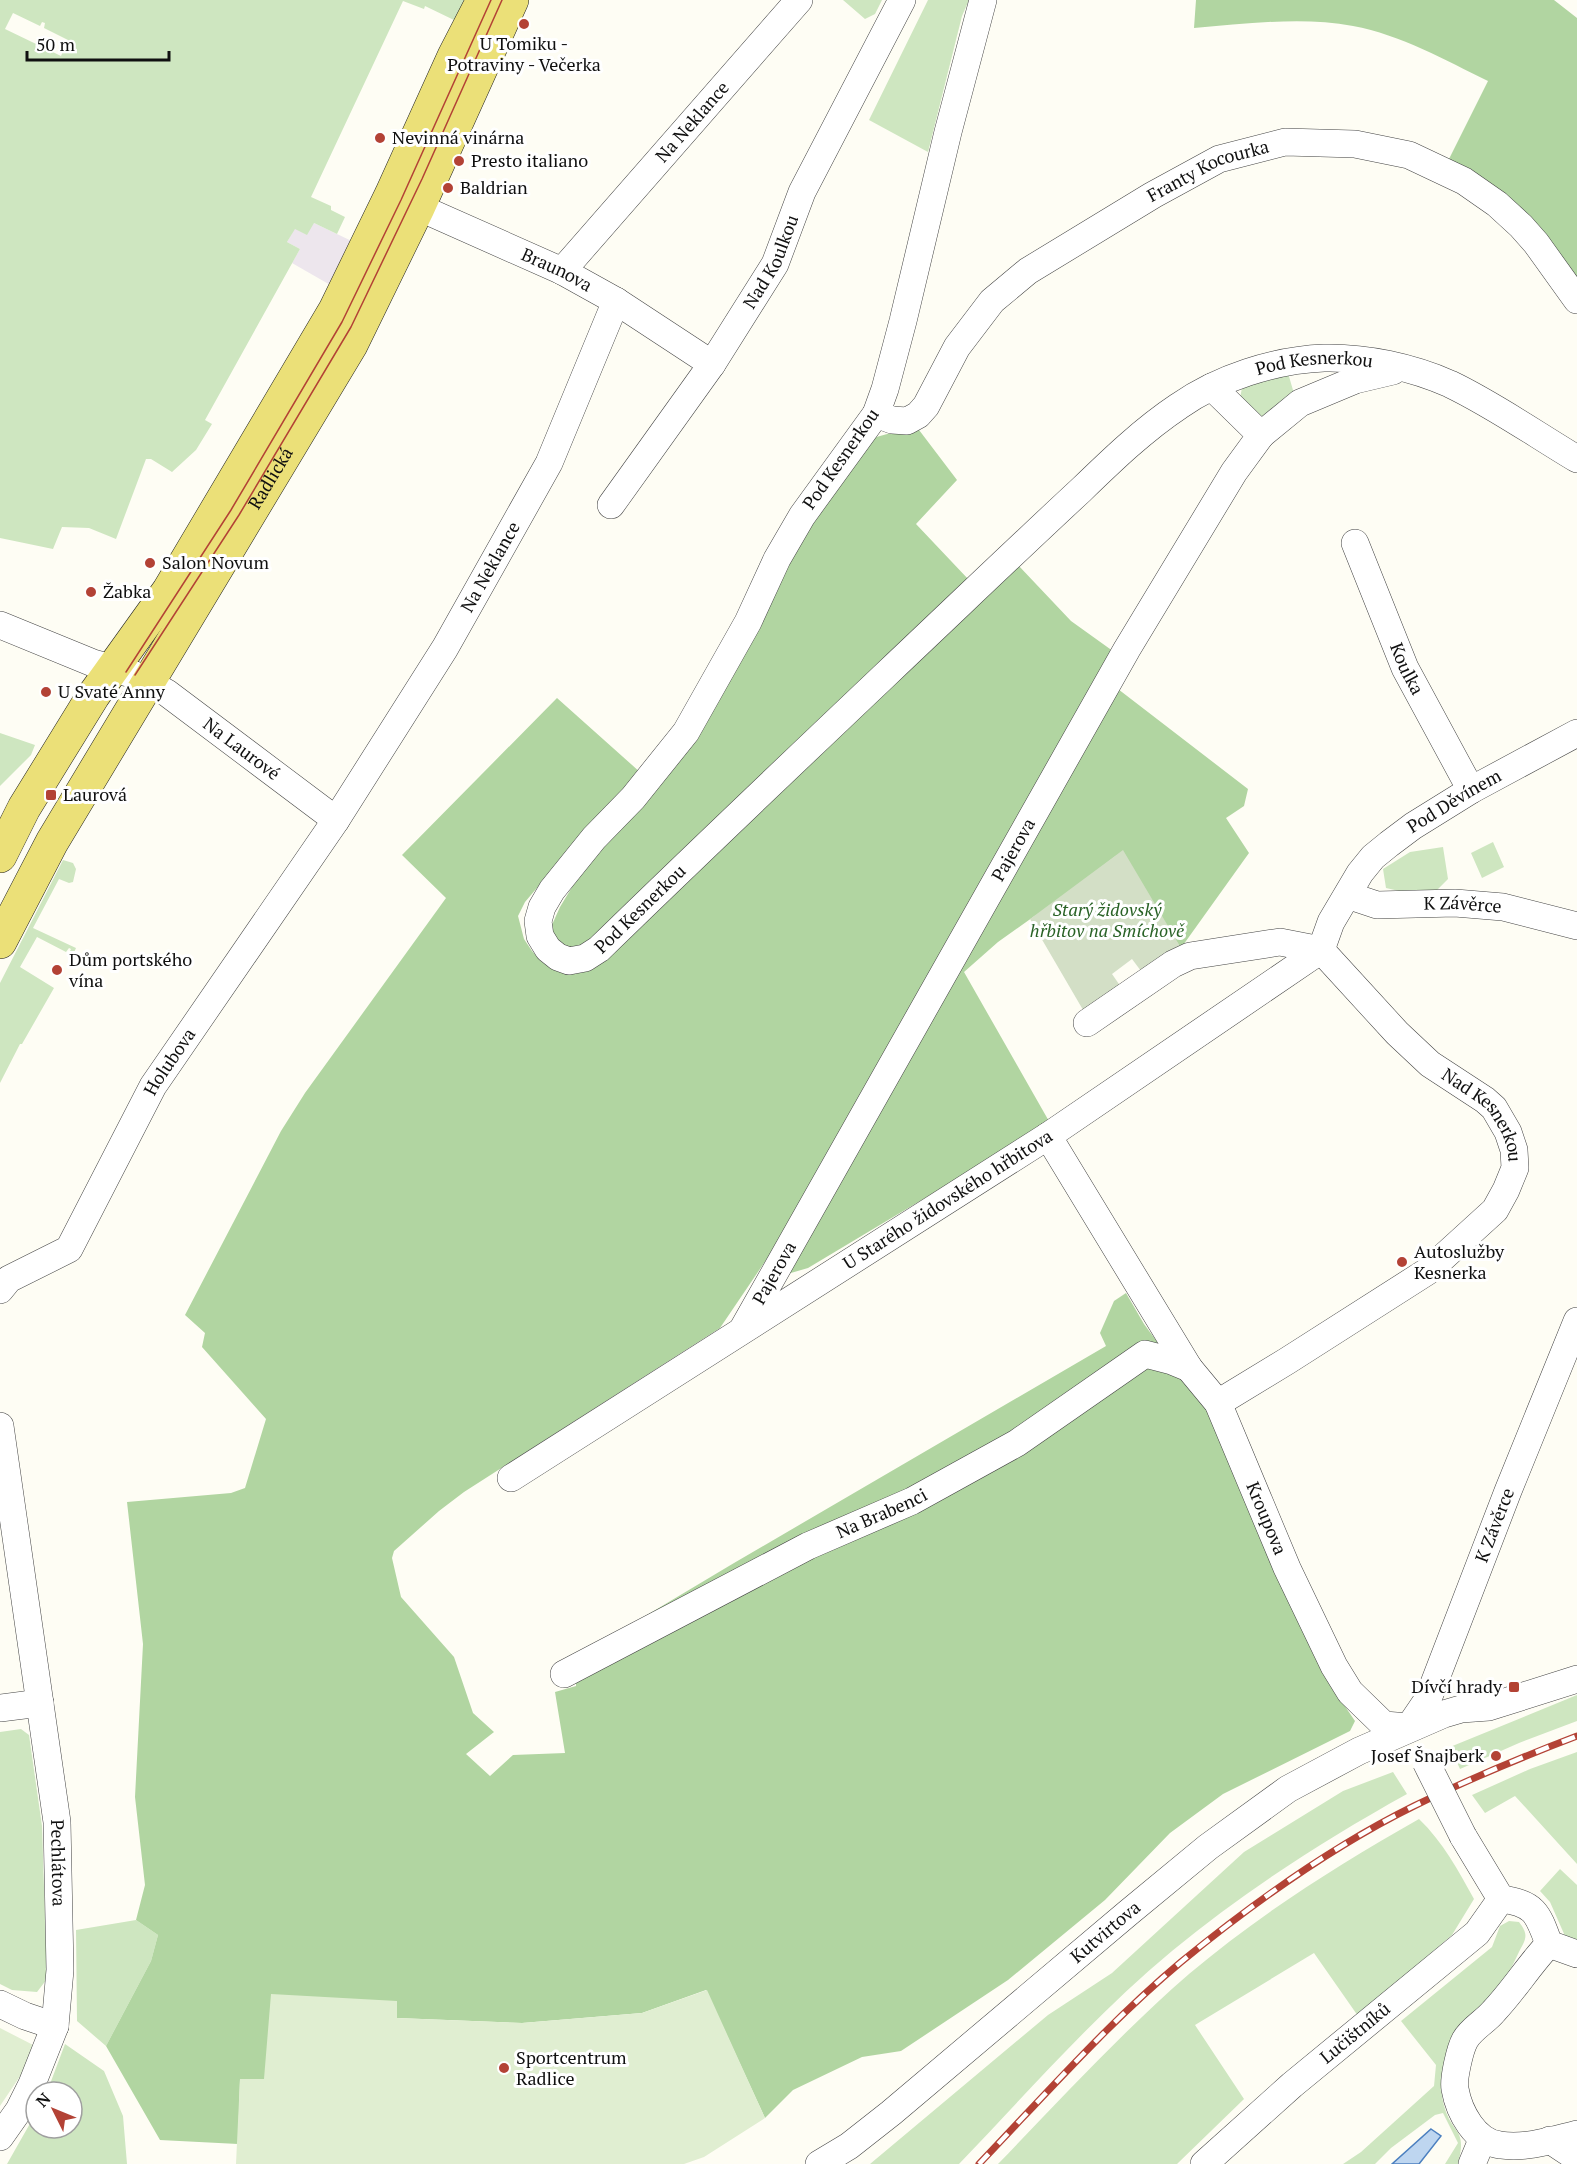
<svg xmlns="http://www.w3.org/2000/svg" width="1577" height="2164" font-family="'PT Serif',serif">
<style>
.industrial{fill:#ede6ed}
.green{fill:#cee6c0;fill-rule:evenodd}
.forest{fill:#b1d5a1}
.cemetery{fill:#d3dfc6}
.pitch{fill:#e0eed1}
.water{fill:#bed6f0;stroke:#4c80c0;stroke-width:1.5}
.lines{fill:none;stroke-linecap:round;stroke-linejoin:round}
.minor-casing{stroke:#434343;stroke-width:28}
.major-casing{stroke:#212121;stroke-width:34}
.minor{stroke:#fff;stroke-width:27}
.major{stroke:#ebe078;stroke-width:33}
.tram{stroke:#b34235;stroke-width:1.5}
.rail-casing{stroke:#b34235;stroke-width:7}
.rail{stroke:#fff;stroke-width:4.5;stroke-dasharray:14;stroke-linecap:butt}
.minor-bridge-casing{stroke:#434343;stroke-width:28;stroke-linecap:butt}
.minor-bridge{stroke:#fff;stroke-width:27}
.poi-dot{fill:#b34235;stroke:#fff;stroke-width:2}
.labels{text-anchor:middle;stroke-width:6;stroke-linejoin:round;paint-order:stroke}
.poi-label{font-size:18px;fill:#101010;stroke:#fff;text-anchor:start}
.street-label{font-size:18px;fill:#101010;stroke:#fff}
.park-label{font-size:18px;font-style:italic;fill:#296226;stroke:#fff}
</style>
<rect width="100%" height="100%" fill="#fefdf4"/>
<!-- industrial -->
<path class="industrial" d="M314,223L360,245L339,290L292,263L300,249L287,242L295,228Z"/>
<!-- green -->
<path class="green" d="M0,0H466L456,21L425,6L424,9L403,1L311,197L331,206V210L345,217L337,234L314,223L307,235L295,229L287,242L300,249L205,420L212,424L196,450L172,472L151,459H146L116,539L89,528L62,527L53,549L0,538ZM13,13L40,26L42,22L45,23L44,28L68,40L61,56L5,29Z
M843,0H882L875,14L865,19Z
M928,0H969L962,16L928,152L869,120Z
M1288,373L1295,397L1261,420L1240,398L1242,388Z
M0,733L35,745L31,755L0,786Z
M1493,842L1504,867L1482,878L1471,853Z
M1443,847L1448,879L1437,890L1399,891L1386,888L1383,869L1410,852Z
M63,860L73,863L76,869L73,882L69,883L59,879L33,928L76,948L73,955L69,953L71,949L69,948L66,952L37,937L20,967L54,988L22,1044H20L0,1083V983Z
M1577,1695V1721L1519,1743L1460,1769L1450,1747Z
M21,1729L29,1735L42,1826L47,1979L37,1992L12,1990L0,1984V1732Z
M1577,1752V1864L1515,1796L1485,1813L1472,1795L1530,1769Z
M1393,1772L1407,1794C1324,1840 1245,1891 1172,1951C1095,2015 1028,2092 959,2164H870L1048,2015L1112,1973L1244,1852L1343,1791Z
M1419,1819C1443,1842 1458,1870 1474,1899L1452,1935L1358,2016L1314,1953L1195,2025L1244,2099L1177,2164H998C1060,2100 1121,2033 1189,1974C1260,1914 1338,1865 1419,1819Z
M1560,1869L1577,1885V1943L1565,1936L1550,1902L1540,1891Z
M136,1920L158,1935L151,1961L106,2046L77,2021L76,1930Z
M1509,1921L1519,1922C1530,1936 1525,1940 1518,1954C1512,1967 1506,1979 1497,1990C1485,2005 1462,2021 1454,2038C1443,2060 1437,2085 1445,2109C1454,2136 1467,2128 1458,2164H1445L1458,2143L1443,2113L1435,2115L1391,2148L1375,2164H1343L1361,2152L1434,2086L1436,2065L1401,2021L1492,1947L1500,1926Z
M65,2044L104,2071L123,2116L127,2164H7L36,2113V2128H72V2092H47Z"/>
<!-- forest -->
<path class="forest" d="M1196,0H1554L1577,18V286L1447,163L1488,81C1445,60 1401,35 1353,26C1301,16 1246,24 1194,28Z
M916,426L957,480L916,524L969,580L590,947L559,948L551,927L560,907L597,846L862,441Z
M1018,565L1071,621L1117,654L785,1232L720,1328L464,1492L439,1511L394,1551L392,1558L401,1597L454,1657L473,1713L494,1732L466,1754L490,1776L513,1755L565,1753L555,1692L576,1686L575,1658L734,1563L1106,1346L1100,1333L1114,1301L1126,1293L1144,1324L1221,1429L1266,1552L1327,1680L1355,1721L1350,1731L1223,1794L1170,1833L1105,1900L1008,1980L901,2051L862,2057L793,2090L765,2118L706,1990L642,2013L522,2023L397,2018V2001L264,2080L240,2079L238,2144L160,2140L106,2046L151,1961L158,1935L136,1920L145,1885L135,1797L143,1644L127,1502L231,1493L245,1488L266,1419L202,1347L205,1333L185,1315L281,1131L305,1093L446,898L402,855L557,698L641,773L570,849L525,902L518,916L524,939L532,951L542,962L560,971Z
M1118,689L1248,789L1244,806L1226,818L1249,853L1181,948L1116,854L1117,855L1037,916L1036,915L998,942L964,972L1050,1123L808,1268L784,1275Z"/>
<!-- cemetery -->
<path class="cemetery" d="M1123,850L1181,948L1144,975L1132,959L1112,974L1123,990L1086,1015L1030,919Z"/>
<!-- pitch -->
<path class="pitch" d="M707,1990L765,2118L704,2157L684,2164H236L240,2079H264L271,1994L397,2001V2018L522,2023L642,2013Z
M0,2028L39,2048L0,2106Z"/>
<!-- water -->
<path class="water" d="M1431,2129L1441,2136L1419,2164H1392Z"/>
<g class="lines">
<defs>
<g id="minor">
<path id="s1" d="M983,0L948,132L903,321L885,389L876,414L802,516L777,559L748,622L686,732L633,798L594,838L552,890L542,907L538,921L540,936L548,949L558,957L569,961L585,958L599,949C718,833 839,719 960,604C1000,566 1040,528 1081,490C1112,460 1143,430 1179,406C1219,378 1274,360 1324,358C1365,357 1412,367 1450,384C1494,405 1535,434 1577,459"/>
<path id="s2" d="M400,199L562,271L616,301L712,364"/>
<path id="s3" d="M562,271L799,0"/>
<path id="s4" d="M876,414L892,420L907,421L918,415L926,406L957,347L992,301L1028,271L1153,195L1219,159L1285,142L1355,144L1409,155L1464,181L1497,204L1521,226L1536,243L1577,300"/>
<path d="M1261,435L1300,403L1355,380L1393,371"/>
<path id="s5" d="M611,505L712,364L775,264L802,192L902,0"/>
<path id="s6" d="M1355,543L1405,668L1471,790"/>
<path id="s7" d="M0,625L93,663L135,675L167,693L336,820"/>
<path id="s8" d="M1350,891L1356,898L1377,905L1455,903L1503,907L1577,926"/>
<path id="s9" d="M1087,1023L1173,964L1190,956L1280,942L1321,950L1397,1033L1430,1064L1485,1100L1494,1108L1508,1132L1514,1150L1515,1168L1506,1190L1495,1210L1428,1271L1287,1361L1218,1403"/>
<path id="s10" d="M1048,1136L1189,1368L1218,1403L1287,1568L1334,1666L1350,1692L1384,1725L1409,1727"/>
<path id="s11" d="M0,1290L9,1279L69,1249L153,1086L336,820L445,648L549,463L616,301"/>
<path id="s12" d="M744,1327L1127,649L1234,472L1261,435L1212,387"/>
<path id="s13" d="M0,1426L57,1822L60,1970L55,2026L32,2084L19,2110L0,2137"/>
<path id="s14" d="M511,1478L1048,1136L1321,950L1331,922L1360,873L1373,857L1389,844L1413,826L1471,790L1577,733"/>
<path id="s15" d="M564,1674L808,1546L912,1501L1017,1443L1145,1354L1172,1361L1189,1368"/>
<path d="M0,1708L40,1703"/>
<path id="s16" d="M1409,1727L1428,1699L1508,1491L1577,1321"/>
<path d="M1463,1836L1501,1899"/>
<path d="M1501,1899C1535,1903 1538,1914 1549,1944L1577,1954"/>
<path d="M1549,1944C1529,1965 1514,1990 1494,2011C1486,2021 1471,2029 1465,2040C1460,2049 1453,2079 1455,2089C1459,2112 1475,2142 1500,2145C1526,2149 1553,2140 1577,2134"/>
<path d="M0,2004L25,2016L55,2026"/>
<path d="M1550,2140L1577,2158"/>
<path id="s17" d="M819,2164L849,2146L891,2113L1128,1913L1208,1847L1288,1789L1359,1751L1444,1714L1461,1709L1489,1707L1577,1679"/>
<path id="s18" d="M1204,2164L1292,2085L1477,1933L1501,1899"/>
<path d="M1472,2164L1482,2140"/>
</g>
<g id="major">
<path d="M0,856L24,808L93,696L169,590L335,310L391,195L454,56L483,0"/>
<path id="s19" d="M0,942L52,842L351,345L418,208L512,0"/>
</g>
</defs>
<!-- minor casing -->
<use href="#minor" class="minor-casing"/>
<!-- major casing -->
<use href="#major" class="major-casing"/>
<!-- minor -->
<use href="#minor" class="minor"/>
<!-- major -->
<use href="#major" class="major"/>
<!-- tram -->
<path class="tram" d="M126,672L231,510L342,322L401,200L491,0
M135,675L239,515L351,327L422,179L502,0"/>
<defs>
<path id="rail" d="M979,2164C1044,2096 1108,2023 1181,1962C1253,1903 1331,1847 1414,1806C1467,1780 1522,1757 1577,1736"/>
</defs>
<!-- rail casing -->
<use href="#rail" class="rail-casing"/>
<!-- rail -->
<use href="#rail" class="rail"/>
<defs>
<path id="minor-bridge" d="M1426,1762L1463,1836"/>
</defs>
<!-- minor-bridge casing -->
<use href="#minor-bridge" class="minor-bridge-casing"/>
<!-- minor-bridge -->
<use href="#minor-bridge" class="minor-bridge"/>
</g>
<!-- markers -->
<g class="poi-dot">
<circle cx="524" cy="24" r="6"/>
<circle cx="380" cy="138" r="6"/>
<circle cx="459" cy="161" r="6"/>
<circle cx="448" cy="188" r="6"/>
<circle cx="150" cy="563" r="6"/>
<circle cx="91" cy="592" r="6"/>
<circle cx="46" cy="692" r="6"/>
<rect x="45" y="789" width="12" height="12" rx="3"/>
<circle cx="57" cy="970" r="6"/>
<circle cx="1402" cy="1262" r="6"/>
<rect x="1508" y="1681" width="12" height="12" rx="3"/>
<circle cx="1496" cy="1756" r="6"/>
<circle cx="504" cy="2068" r="6"/>
</g>
<g class="labels">
<!-- poi labels -->
<g class="poi-label">
<text x="524" y="50" text-anchor="middle">U Tomiku -<tspan x="524" dy="21">Potraviny - Večerka</tspan></text>
<text x="392" y="144">Nevinná vinárna</text>
<text x="471" y="167">Presto italiano</text>
<text x="460" y="194">Baldrian</text>
<text x="162" y="569">Salon Novum</text>
<text x="103" y="598">Žabka</text>
<text x="58" y="698">U Svaté Anny</text>
<text x="63" y="801">Laurová</text>
<text x="69" y="966">Dům portského<tspan x="69" dy="21">vína</tspan></text>
<text x="1414" y="1258">Autoslužby<tspan x="1414" dy="21">Kesnerka</tspan></text>
<text x="1502" y="1693" text-anchor="end">Dívčí hrady</text>
<text x="1484" y="1762" text-anchor="end">Josef Šnajberk</text>
<text x="516" y="2064">Sportcentrum<tspan x="516" dy="21">Radlice</tspan></text>
</g>
<!-- street labels -->
<g class="street-label">
<text dy="6" stroke="none"><textPath href="#s3" startOffset="198">Na Neklance</textPath></text>
<text dy="6" stroke="none"><textPath href="#s4" startOffset="435">Franty Kocourka</textPath></text>
<text dy="6" stroke="none"><textPath href="#s5" startOffset="292">Nad Koulkou</textPath></text>
<text dy="6" stroke="none"><textPath href="#s2" startOffset="172">Braunova</textPath></text>
<text dy="6" stroke="none"><textPath href="#s1" startOffset="2068">Pod Kesnerkou</textPath></text>
<text transform="translate(841 459) rotate(-55)" y="6">Pod Kesnerkou</text>
<text dy="6" stroke="none"><textPath href="#s19" startOffset="537">Radlická</textPath></text>
<text dy="6" stroke="none"><textPath href="#s11" startOffset="884">Na Neklance</textPath></text>
<text dy="6" stroke="none"><textPath href="#s6" startOffset="136">Koulka</textPath></text>
<text dy="6" stroke="none"><textPath href="#s7" startOffset="274">Na Laurové</textPath></text>
<text dy="6" stroke="none"><textPath href="#s14" startOffset="1173">Pod Děvínem</textPath></text>
<text dy="6" stroke="none"><textPath href="#s12" startOffset="548">Pajerova</textPath></text>
<text dy="6" stroke="none"><textPath href="#s8" startOffset="117">K Závěrce</textPath></text>
<text dy="6" stroke="none"><textPath href="#s1" startOffset="1186">Pod Kesnerkou</textPath></text>
<text dy="6" stroke="none"><textPath href="#s11" startOffset="294">Holubova</textPath></text>
<text dy="6" stroke="none"><textPath href="#s9" startOffset="490">Nad Kesnerkou</textPath></text>
<text dy="6" stroke="none"><textPath href="#s14" startOffset="518">U Starého židovského hřbitova</textPath></text>
<text dy="6" stroke="none"><textPath href="#s12" startOffset="62">Pajerova</textPath></text>
<text dy="6" stroke="none"><textPath href="#s15" startOffset="356">Na Brabenci</textPath></text>
<text dy="6" stroke="none"><textPath href="#s10" startOffset="442">Kroupova</textPath></text>
<text dy="6" stroke="none"><textPath href="#s16" startOffset="220">K Závěrce</textPath></text>
<text dy="6" stroke="none"><textPath href="#s13" startOffset="441">Pechlátova</textPath></text>
<text dy="6" stroke="none"><textPath href="#s17" startOffset="369">Kutvirtova</textPath></text>
<text dy="6" stroke="none"><textPath href="#s18" startOffset="200">Lučištníků</textPath></text>
</g>
<!-- park labels -->
<g class="park-label">
<text x="1107" y="916">Starý židovský<tspan x="1107" dy="21">hřbitov na Smíchově</tspan></text>
</g>
</g>
<!-- north arrow -->
<g transform="translate(54 2110) rotate(313)"><circle r="28" fill="#ffffff" stroke="#9f9f9f" stroke-width="1.5"/>
<path d="M0-4.5L10 22L0 15L-10 22Z" fill="#b34235"/>
<text y="-9" font-size="16" font-weight="bold" text-anchor="middle" fill="#101010">N</text>
</g>
<!-- scale -->
<path d="M27 51v9h142v-9" fill="none" stroke="#101010" stroke-width="3"/>
<text x="36" y="51" font-size="18" fill="#101010" stroke="#ffffff" stroke-width="4.5" paint-order="stroke">50 m</text>
</svg>
